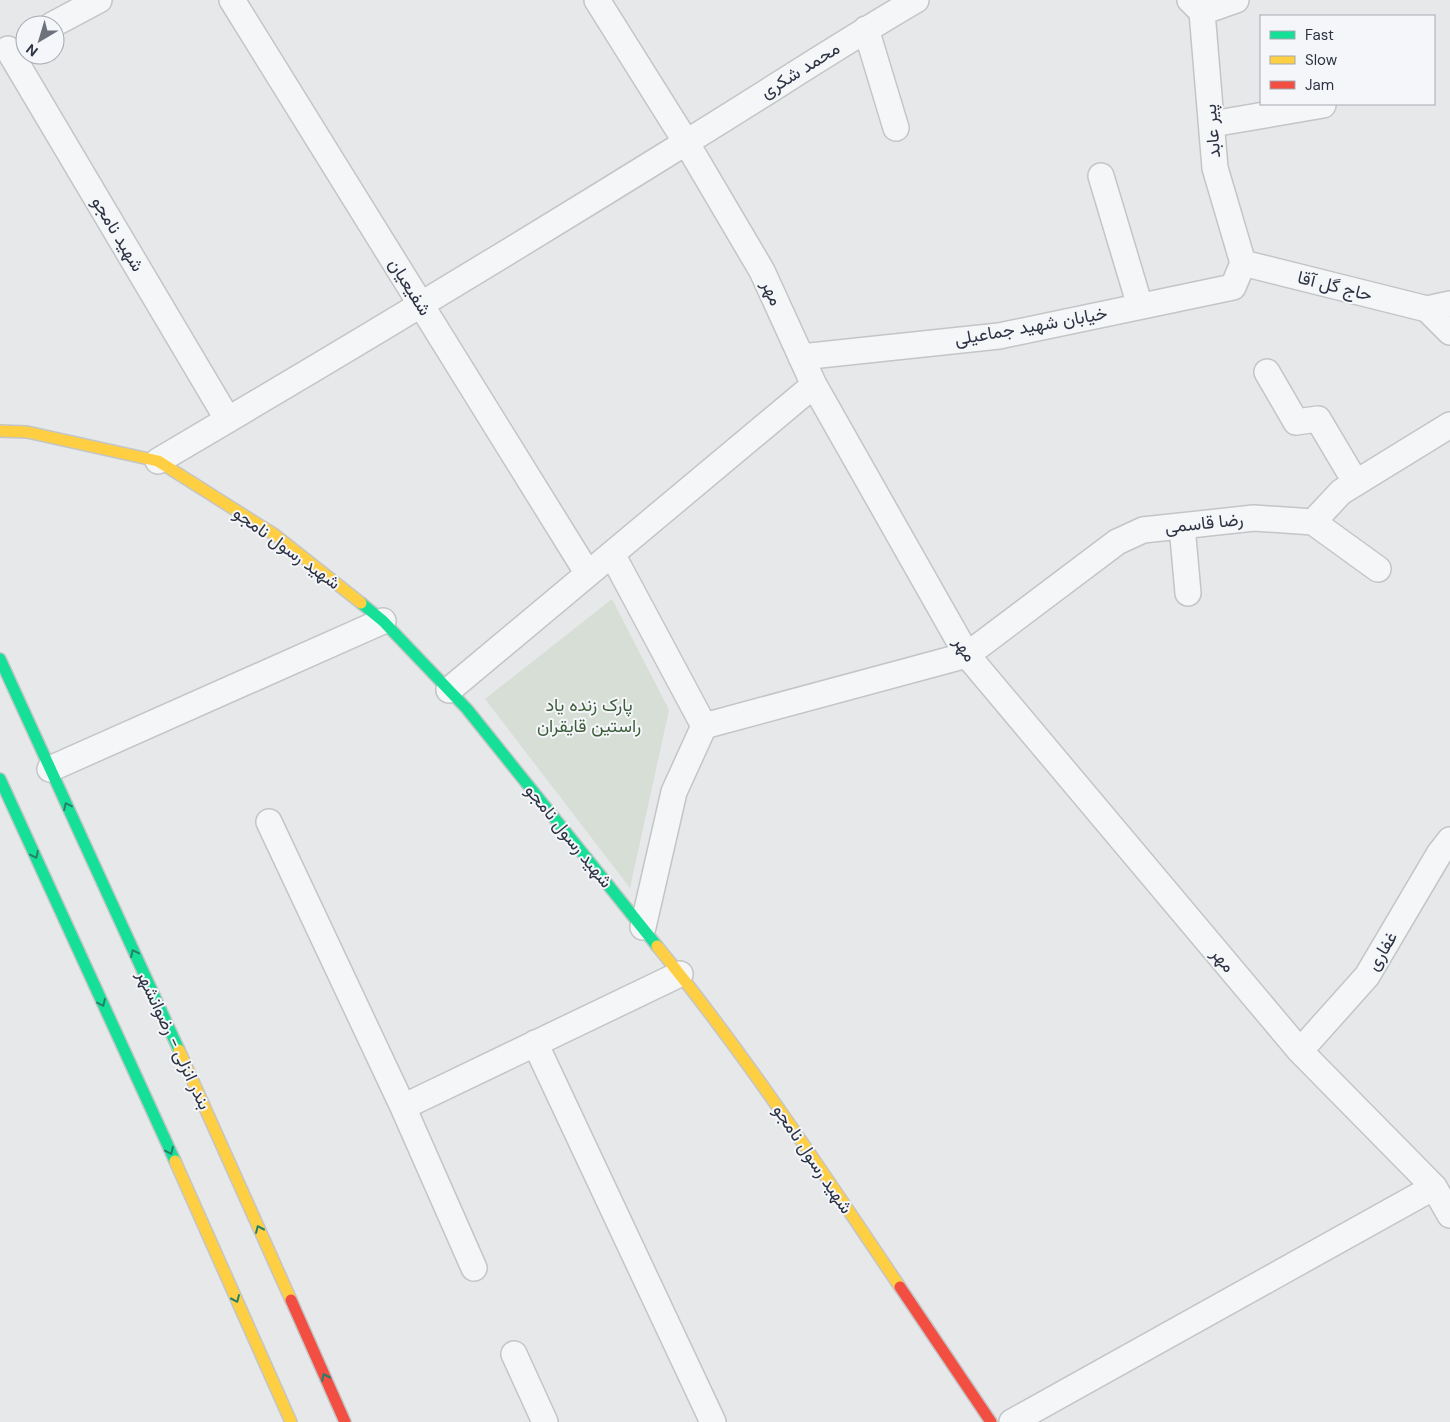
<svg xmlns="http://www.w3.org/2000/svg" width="1450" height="1422" font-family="'DM Sans',Vazirmatn,sans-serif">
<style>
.green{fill:#d6ded6}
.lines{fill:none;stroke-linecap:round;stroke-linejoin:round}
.street-casing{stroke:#c3c5c7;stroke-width:28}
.fast-casing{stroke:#c3c5c7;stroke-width:14}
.slow-casing{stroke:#c3c5c7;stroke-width:14}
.jam-casing{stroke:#c3c5c7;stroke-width:14}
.street{stroke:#f5f6f7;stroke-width:25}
.fast{stroke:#16e098;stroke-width:11}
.slow{stroke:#ffcf43;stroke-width:11}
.jam{stroke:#f24e42;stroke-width:11}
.oneway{stroke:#238169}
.labels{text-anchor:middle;stroke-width:4;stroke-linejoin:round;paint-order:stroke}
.street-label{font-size:18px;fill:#2d3343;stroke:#f4f6f9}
.park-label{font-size:18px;fill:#3e5e3b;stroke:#f4f6f9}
</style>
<rect width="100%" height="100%" fill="#e6e8ea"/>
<!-- green -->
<path class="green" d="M612,599L669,710L630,888L485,699Z"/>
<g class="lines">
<defs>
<path id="street" d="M232,0L588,574
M597,0L686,142L762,271L814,385L967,655L1300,1051L1434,1187L1450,1215
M1190,0L1202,12L1215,168L1243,263
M1202,12L1236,0
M52,25L99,0
M866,29L896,128
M8,49L228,420
M1212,124L1323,105
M1101,176L1140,306
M1243,263L1427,309L1450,304
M1427,309L1450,332
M801,357L999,336L1233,287L1243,263
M1267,372L1296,422L1318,419L1356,483
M158,461C335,357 511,251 685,143C762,96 837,46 916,0
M1313,522L1378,569
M1182,526L1188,593
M612,554L704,726
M449,690L814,385
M704,726L967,655L1117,542L1143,530L1254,518L1313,522L1341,492L1450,425
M50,769L383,621
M269,822L403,1107L474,1268
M643,927L674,792L704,726
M535,1043L713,1422
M1300,1051L1367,976L1439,854L1450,840
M403,1107L680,974
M514,1354L545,1422
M1012,1422L1434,1187"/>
<path id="fast" d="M361,603L383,621L467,709L657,946
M0,659L179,1050
M0,779L175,1161"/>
<path id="slow" d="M0,431L27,432L158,461L275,535L361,603
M657,946C745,1054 822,1171 900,1287
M179,1050L291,1300
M175,1161L291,1422"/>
<path id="jam" d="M900,1287L991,1422
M291,1300L345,1422"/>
</defs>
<!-- street casing -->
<use href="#street" class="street-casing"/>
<!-- fast casing -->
<use href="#fast" class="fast-casing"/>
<!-- slow casing -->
<use href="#slow" class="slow-casing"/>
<!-- jam casing -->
<use href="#jam" class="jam-casing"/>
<!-- street -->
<use href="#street" class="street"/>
<!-- fast -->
<use href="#fast" class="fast"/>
<!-- slow -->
<use href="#slow" class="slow"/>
<!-- jam -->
<use href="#jam" class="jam"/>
</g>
<!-- one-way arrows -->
<defs><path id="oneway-chevron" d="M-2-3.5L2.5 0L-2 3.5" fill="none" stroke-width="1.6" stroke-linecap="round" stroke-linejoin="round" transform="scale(1.25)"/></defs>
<g class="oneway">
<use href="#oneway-chevron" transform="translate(67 806) rotate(-115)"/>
<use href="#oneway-chevron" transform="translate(35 855) rotate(65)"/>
<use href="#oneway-chevron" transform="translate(134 953) rotate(-115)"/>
<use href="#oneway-chevron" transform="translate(102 1003) rotate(65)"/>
<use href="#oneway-chevron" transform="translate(170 1151) rotate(65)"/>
<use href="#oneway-chevron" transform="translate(259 1229) rotate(-114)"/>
<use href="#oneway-chevron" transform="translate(236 1299) rotate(66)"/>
<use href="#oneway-chevron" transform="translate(325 1377) rotate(-114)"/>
</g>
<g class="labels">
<!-- street labels -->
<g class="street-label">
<text transform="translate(800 70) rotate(-32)" y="6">محمد شکری</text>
<text transform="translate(1212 131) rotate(-95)" y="6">پیر عابد</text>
<text transform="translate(118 234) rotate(59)" y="6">شهید نامجو</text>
<text transform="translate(1335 286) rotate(14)" y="6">حاج گل آقا</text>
<text transform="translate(410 287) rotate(58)" y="6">شفیعیان</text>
<text transform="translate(772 293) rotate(66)" y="6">مهر</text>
<text transform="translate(1031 326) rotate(-10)" y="6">خیابان شهید جماعیلی</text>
<text transform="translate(1204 523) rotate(-6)" y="6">رضا قاسمی</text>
<text transform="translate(287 548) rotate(36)" y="6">شهید رسول نامجو</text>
<text transform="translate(965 649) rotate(57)" y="6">مهر</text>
<text transform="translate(569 836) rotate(51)" y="6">شهید رسول نامجو</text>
<text transform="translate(1382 951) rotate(-59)" y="6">غفاری</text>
<text transform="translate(1223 960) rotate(50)" y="6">مهر</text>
<text transform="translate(174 1040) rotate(65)" y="6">بندر انزلی - رضوانشهر</text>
<text transform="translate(813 1159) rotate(56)" y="6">شهید رسول نامجو</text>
</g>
<!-- park labels -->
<g class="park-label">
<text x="589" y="711">پارک زنده یاد<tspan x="589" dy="21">راستین قایقران</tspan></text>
</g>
</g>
<!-- legend -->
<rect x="1260" y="15" width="175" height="90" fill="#f4f6f9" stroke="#a4a8b0"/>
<rect x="1270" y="31" width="25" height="8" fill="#16e098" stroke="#a4a8b0"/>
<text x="1305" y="40" font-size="15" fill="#2d3343">Fast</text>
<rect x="1270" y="56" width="25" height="8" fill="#ffcf43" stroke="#a4a8b0"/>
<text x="1305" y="65" font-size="15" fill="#2d3343">Slow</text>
<rect x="1270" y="81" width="25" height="8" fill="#f24e42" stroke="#a4a8b0"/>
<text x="1305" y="90" font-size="15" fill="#2d3343">Jam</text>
<!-- north arrow -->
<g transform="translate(40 40) rotate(218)"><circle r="24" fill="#f4f6f9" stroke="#a4a8b0"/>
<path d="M0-4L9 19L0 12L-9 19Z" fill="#6e727d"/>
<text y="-8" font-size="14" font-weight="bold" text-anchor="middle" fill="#2d3343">N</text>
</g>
</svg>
